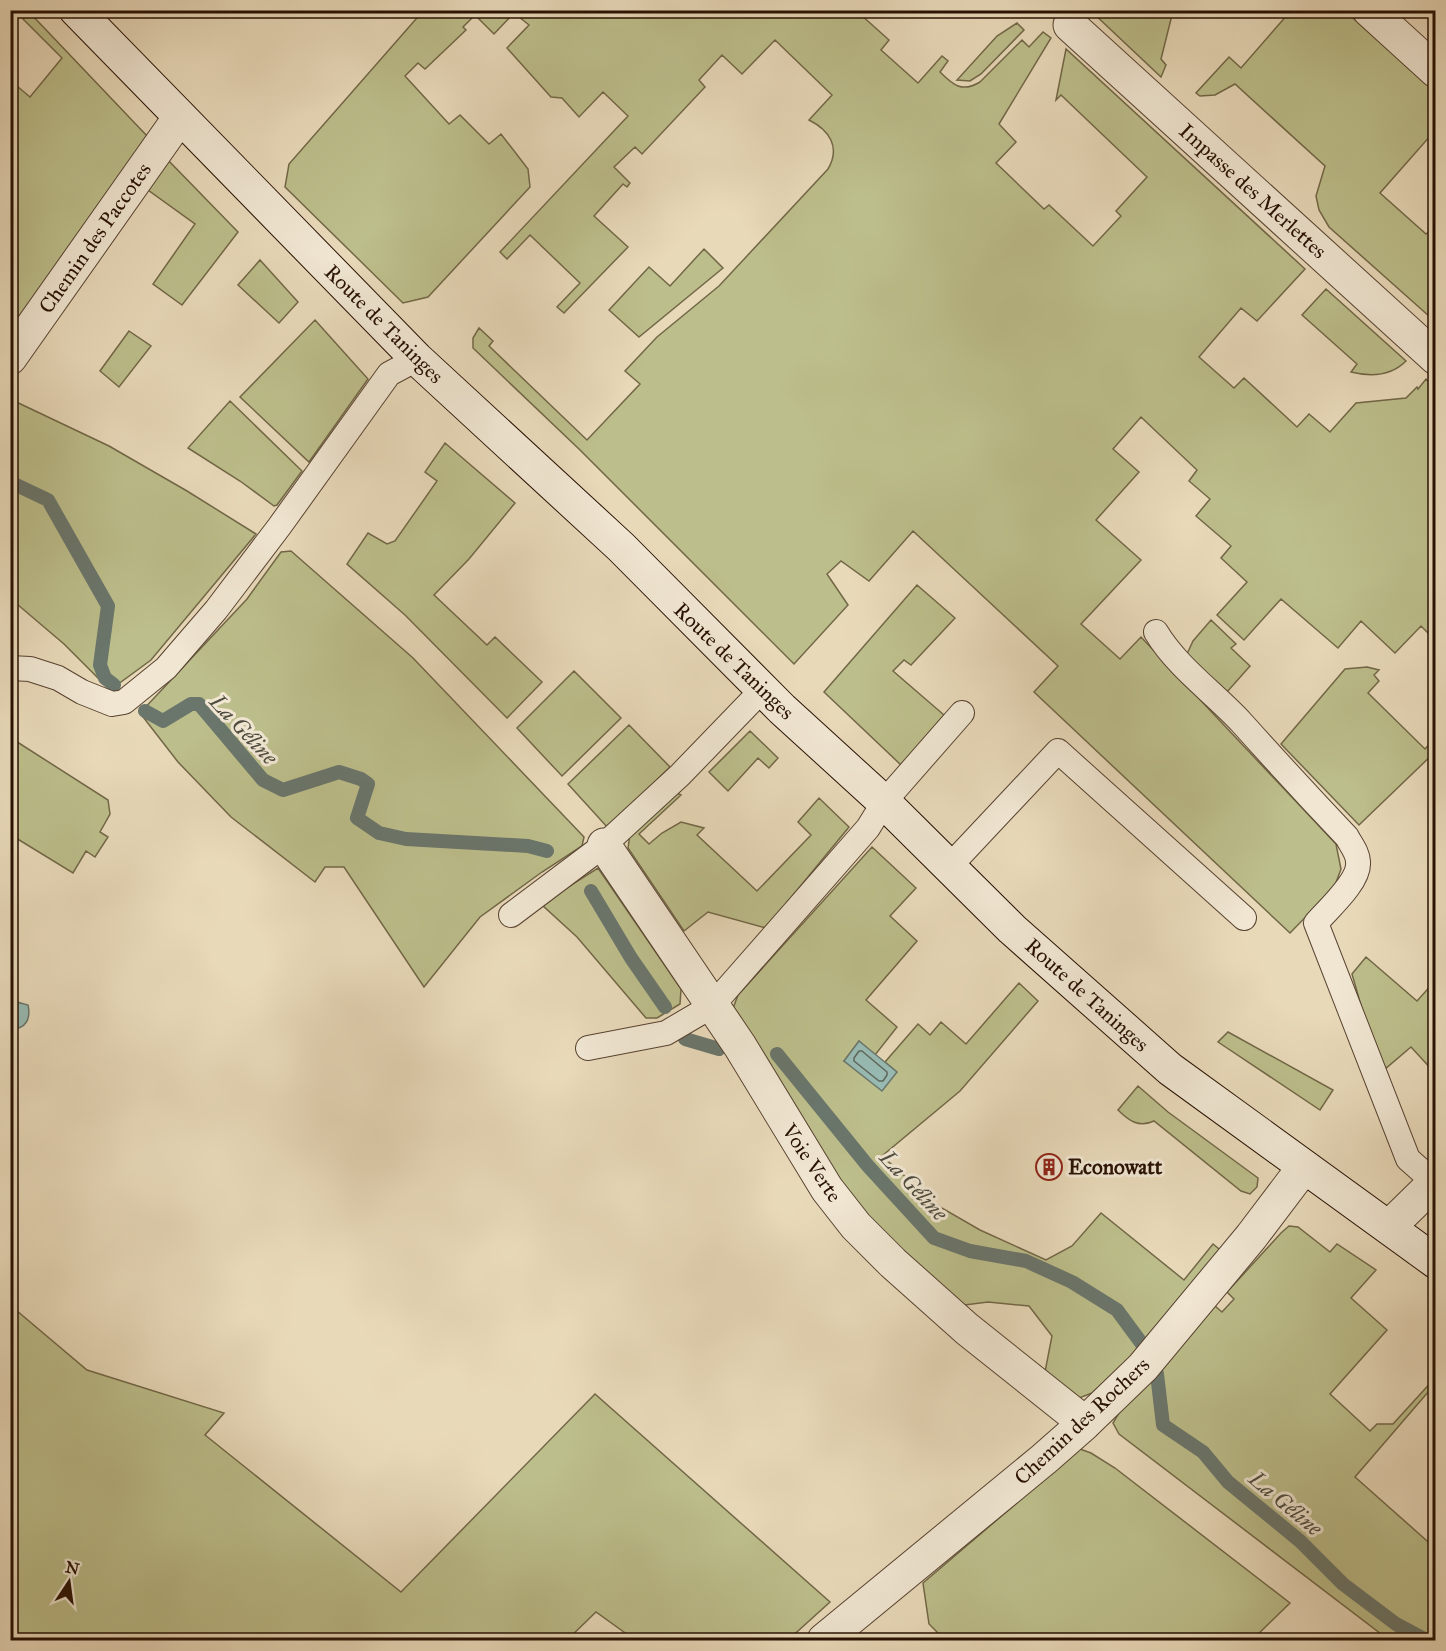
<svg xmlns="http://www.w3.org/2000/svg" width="1446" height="1651" font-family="'IM FELL Great Primer',serif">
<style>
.green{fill:#bcbe8b;stroke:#726747;stroke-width:1.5}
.water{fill:#97bab2;stroke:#6a766c;stroke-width:1.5}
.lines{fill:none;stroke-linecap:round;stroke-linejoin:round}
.shore{stroke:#5f655a;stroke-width:1.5}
.stream{stroke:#6a766c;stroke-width:14}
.lane-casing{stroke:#574230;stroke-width:26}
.street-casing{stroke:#574230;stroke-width:35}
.secondary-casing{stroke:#271003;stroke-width:35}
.lane{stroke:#f0e6d2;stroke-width:24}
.street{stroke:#f0e6d2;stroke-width:33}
.secondary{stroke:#f0e6d2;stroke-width:33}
.labels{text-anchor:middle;stroke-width:6;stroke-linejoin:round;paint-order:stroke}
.street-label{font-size:21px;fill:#271003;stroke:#f0e6d2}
.poi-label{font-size:21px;font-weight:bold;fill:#271003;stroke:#f0e6d2;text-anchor:start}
.water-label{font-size:22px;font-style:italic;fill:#4e4c40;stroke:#f0e6d2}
</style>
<rect width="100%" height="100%" fill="#e8d9b9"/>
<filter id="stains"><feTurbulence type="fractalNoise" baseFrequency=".00333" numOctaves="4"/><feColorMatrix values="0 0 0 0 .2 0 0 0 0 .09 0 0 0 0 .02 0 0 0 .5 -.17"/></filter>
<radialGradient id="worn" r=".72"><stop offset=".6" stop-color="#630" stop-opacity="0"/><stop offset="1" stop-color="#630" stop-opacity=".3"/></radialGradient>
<!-- green -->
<path class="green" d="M1284,10L1345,11L1435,91V139L1431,135L1380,193L1426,234L1431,230L1435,234V311L1430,317L1329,227L1319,210L1316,196L1325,166L1235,84L1215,95L1200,96L1196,93L1229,57L1241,68L1288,14Z
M423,11H863L860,14L889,40L881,50L918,83L942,56L948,61L940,72C953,85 962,93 980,82L1022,40L1029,47L1043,32L1051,38L999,124L1016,142L996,163L1044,209L1049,205L1093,246L1121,216L1116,211L1147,177L1061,95L1056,100L1066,49L1305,269L1257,321L1241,308L1199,357L1234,388L1244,378L1297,427L1309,414L1330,432L1356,403L1406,398L1417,387L1418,389L1426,379L1435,388V640L1421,626L1395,653L1361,621L1338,648L1281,599L1244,640L1217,615L1247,582L1221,558L1231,546L1196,516L1210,499L1189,481L1197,470L1141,417L1113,449L1139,472L1096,520L1141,560L1081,624L1120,659L1141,637L1336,844L1341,869L1334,888L1290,933L1034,692L1058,666L913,531L869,581L841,561L827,574L848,605L794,664L579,449L473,348V338L479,328L493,341L489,346L587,440L640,384L625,371L657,337L719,286L828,169C841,147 829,130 809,120L832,95L775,40L742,74L722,55L699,80L705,87L642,154L635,147L614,167L630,183L627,187L623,184L594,216L628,247L564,313L557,307L580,283L530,235L507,259L500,252L628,116L603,92L579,117L562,98L551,97L507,48L529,25L514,13L494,34L475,15L463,27L466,30L425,69L418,63L405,76L449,124L460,115L489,144L501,134L528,169L530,187L428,297L403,303L285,187L289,164Z
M1091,11H1173L1161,59L1166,65L1161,77Z
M29,12L149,138L11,328V81L30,97L62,58L23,19Z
M1017,23L1024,30L981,74L970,81L957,80L997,36Z
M165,157L238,232L182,305L153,284L195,224L148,190Z
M704,249L723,268L639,337L609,310L649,267L670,286Z
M260,260L298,302L279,323L238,285Z
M1326,289L1406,361C1391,376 1371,377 1351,372L1357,364L1302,315Z
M315,320L368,379L309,462L240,397Z
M129,331L151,346L119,387L100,371Z
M10,399L109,446L187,491L256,534L151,660L110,690L64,644L11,599Z
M230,401L302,471L277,505L274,506L240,481L188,448Z
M445,443L515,503L469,559L434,595L487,645L495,637L542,682L507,718L405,615L347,564L368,533L387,544L395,541L437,481L425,472Z
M291,551L413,658L584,837L582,846L542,872L480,917L424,987L344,867H325L315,882L231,817L178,762L140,713L247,599L281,552Z
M917,585L955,618L911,665L904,660L893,671L944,715L921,742L924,745L901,765L824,692Z
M1211,620L1236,644L1231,648L1250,666L1227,692L1187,654L1193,641Z
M1367,667L1379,670L1374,675L1379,681L1368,693L1425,749L1435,738L1436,751L1359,825L1281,744L1345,669Z
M574,671L621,718L562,776L517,728Z
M629,725L670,767L608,828L568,784Z
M750,731L778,758L769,768L758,758L728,791L709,772Z
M11,738L108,800L110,814L100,832L108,837L95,857L86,851L73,873L11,835Z
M673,791L681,795L639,834L649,844L662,833L681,822L704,828L697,835L757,891L811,835L798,822L819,798L849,827L766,928L708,912L684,931L628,848L630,834Z
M872,847L916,888L890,916L917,941L866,1000L897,1027L875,1055L859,1041L844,1061L897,1072L885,1062L918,1024L930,1035L941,1022L966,1044L1019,983L1038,1001L960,1091L882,1156L940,1207L980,1230L1046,1260L1072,1246L1101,1213L1184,1280L1213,1244L1224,1253L1156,1334L1092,1393L1074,1400L1044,1377L1052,1336L1029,1306L988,1302L957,1306L888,1240L844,1187L732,1011L738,995Z
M598,868L681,989L680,1004L657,1018H646L577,937L541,904Z
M1366,957L1417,1001L1435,981V1073L1411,1047L1385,1069L1374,1051L1352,974Z
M1228,1032L1333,1090L1320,1110L1218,1042Z
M1138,1086L1168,1112L1258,1178L1257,1187L1250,1194L1241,1191L1154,1121C1139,1128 1129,1121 1118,1110Z
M1289,1226L1298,1227L1330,1252L1337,1244L1376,1270L1351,1298L1387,1330L1330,1394L1370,1431L1377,1424H1393L1435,1378V1384L1355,1477L1435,1548V1640H1389L1119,1434L1113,1423L1123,1406L1215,1306L1222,1312L1234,1299L1227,1292L1281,1233Z
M10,1305L87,1370L224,1413L205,1435L401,1592L595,1394L830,1602L788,1640H635L596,1612L567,1640H11Z
M1080,1449L1091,1453L1115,1468L1290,1603L1252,1640H945L929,1624L923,1583Z"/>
<!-- water -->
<path class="water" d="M11,962C24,977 11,987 17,1002L28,1005C31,1019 26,1029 11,1029Z
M859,1041L897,1072L882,1091L844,1061Z"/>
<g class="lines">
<!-- shore -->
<path class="shore" d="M859,1051H862L887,1072V1075L883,1081H879L854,1061V1058Z"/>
<!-- stream -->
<path class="stream" d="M10,482L48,500L108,606L100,665L105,678L114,685
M145,711L163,721L191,704H199L263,780L283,790L339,772L361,779L368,784L357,818L379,833L406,839L528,846L547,851
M591,891L631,958L665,1007
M685,1039L719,1049
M777,1054L868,1166L934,1238L970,1251L1026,1261L1072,1282L1117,1310L1145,1348
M1157,1374L1163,1425L1203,1452L1228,1482L1300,1541L1343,1584L1396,1624L1426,1640"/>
<defs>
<path id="lane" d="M1156,632C1177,667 1213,692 1241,722C1276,761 1311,799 1347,837C1351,845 1358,853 1358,862C1360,881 1328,909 1316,923L1408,1159L1434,1182
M10,668L30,669L58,678L82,692L112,704L124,702L166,668L216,610L279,527L389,374L417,359
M949,867L1058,751L1244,918
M511,915L604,845L680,775L763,689
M588,1048L666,1033L712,1006L868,828L884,802L962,713"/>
<path id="street" d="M1369,10L1436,71
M1070,25L1436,358
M10,358L180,117
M604,845L740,1046L827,1189L856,1226L893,1263L967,1329L1085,1423
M1389,1227L1436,1181
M824,1640L1044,1459L1085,1423L1143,1367L1251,1237L1304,1167"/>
<path id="secondary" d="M76,10L417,359L621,547L782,709L884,802L1012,929L1170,1069L1436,1262"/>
</defs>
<!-- lane casing -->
<use href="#lane" class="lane-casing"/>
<!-- street casing -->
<use href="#street" class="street-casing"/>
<!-- secondary casing -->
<use href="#secondary" class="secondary-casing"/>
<!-- lane -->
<use href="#lane" class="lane"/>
<!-- street -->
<use href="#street" class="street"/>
<!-- secondary -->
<use href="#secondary" class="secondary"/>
</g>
<!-- icons -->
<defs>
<symbol id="building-ring" viewBox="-11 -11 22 22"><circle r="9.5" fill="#f0e6d2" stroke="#8f2418" stroke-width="1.5"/><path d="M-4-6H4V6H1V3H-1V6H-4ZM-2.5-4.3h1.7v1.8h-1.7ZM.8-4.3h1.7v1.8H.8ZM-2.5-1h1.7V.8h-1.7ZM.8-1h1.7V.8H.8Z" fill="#8f2418"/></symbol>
</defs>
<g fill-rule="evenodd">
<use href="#building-ring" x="1034" y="1152" width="30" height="30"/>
</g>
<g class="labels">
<!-- street labels -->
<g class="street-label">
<text transform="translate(1253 191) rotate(42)" y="7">Impasse des Merlettes</text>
<text transform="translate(95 238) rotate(-55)" y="7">Chemin des Paccotes</text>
<text transform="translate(384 324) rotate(45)" y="7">Route de Taninges</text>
<text transform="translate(734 661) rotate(44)" y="7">Route de Taninges</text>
<text transform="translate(1087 995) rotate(42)" y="7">Route de Taninges</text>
<text transform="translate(812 1163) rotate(56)" y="7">Voie Verte</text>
<text transform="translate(1082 1421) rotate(-43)" y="7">Chemin des Rochers</text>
</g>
<!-- poi labels -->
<g class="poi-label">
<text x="1068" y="1174">Econowatt</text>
</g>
<!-- water labels -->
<g class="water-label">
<text transform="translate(244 729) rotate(47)" y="8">La Géline</text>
<text transform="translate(914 1185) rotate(47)" y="8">La Géline</text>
<text transform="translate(1286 1503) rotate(40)" y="8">La Géline</text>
</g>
</g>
<!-- margin -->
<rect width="1446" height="1651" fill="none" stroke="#e8d9b9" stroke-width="36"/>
<rect x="12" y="12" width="1422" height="1627" fill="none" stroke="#271003" stroke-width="3"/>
<rect x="18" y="18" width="1410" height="1615" fill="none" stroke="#271003" stroke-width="1.5"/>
<!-- north arrow -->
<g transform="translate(69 1582) rotate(13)" stroke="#f0e6d2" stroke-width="4.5" paint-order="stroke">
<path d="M0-4.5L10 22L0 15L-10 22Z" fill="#271003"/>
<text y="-9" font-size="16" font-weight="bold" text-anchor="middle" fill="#271003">N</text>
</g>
<rect width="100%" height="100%" filter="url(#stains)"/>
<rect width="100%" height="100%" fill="url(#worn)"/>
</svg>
